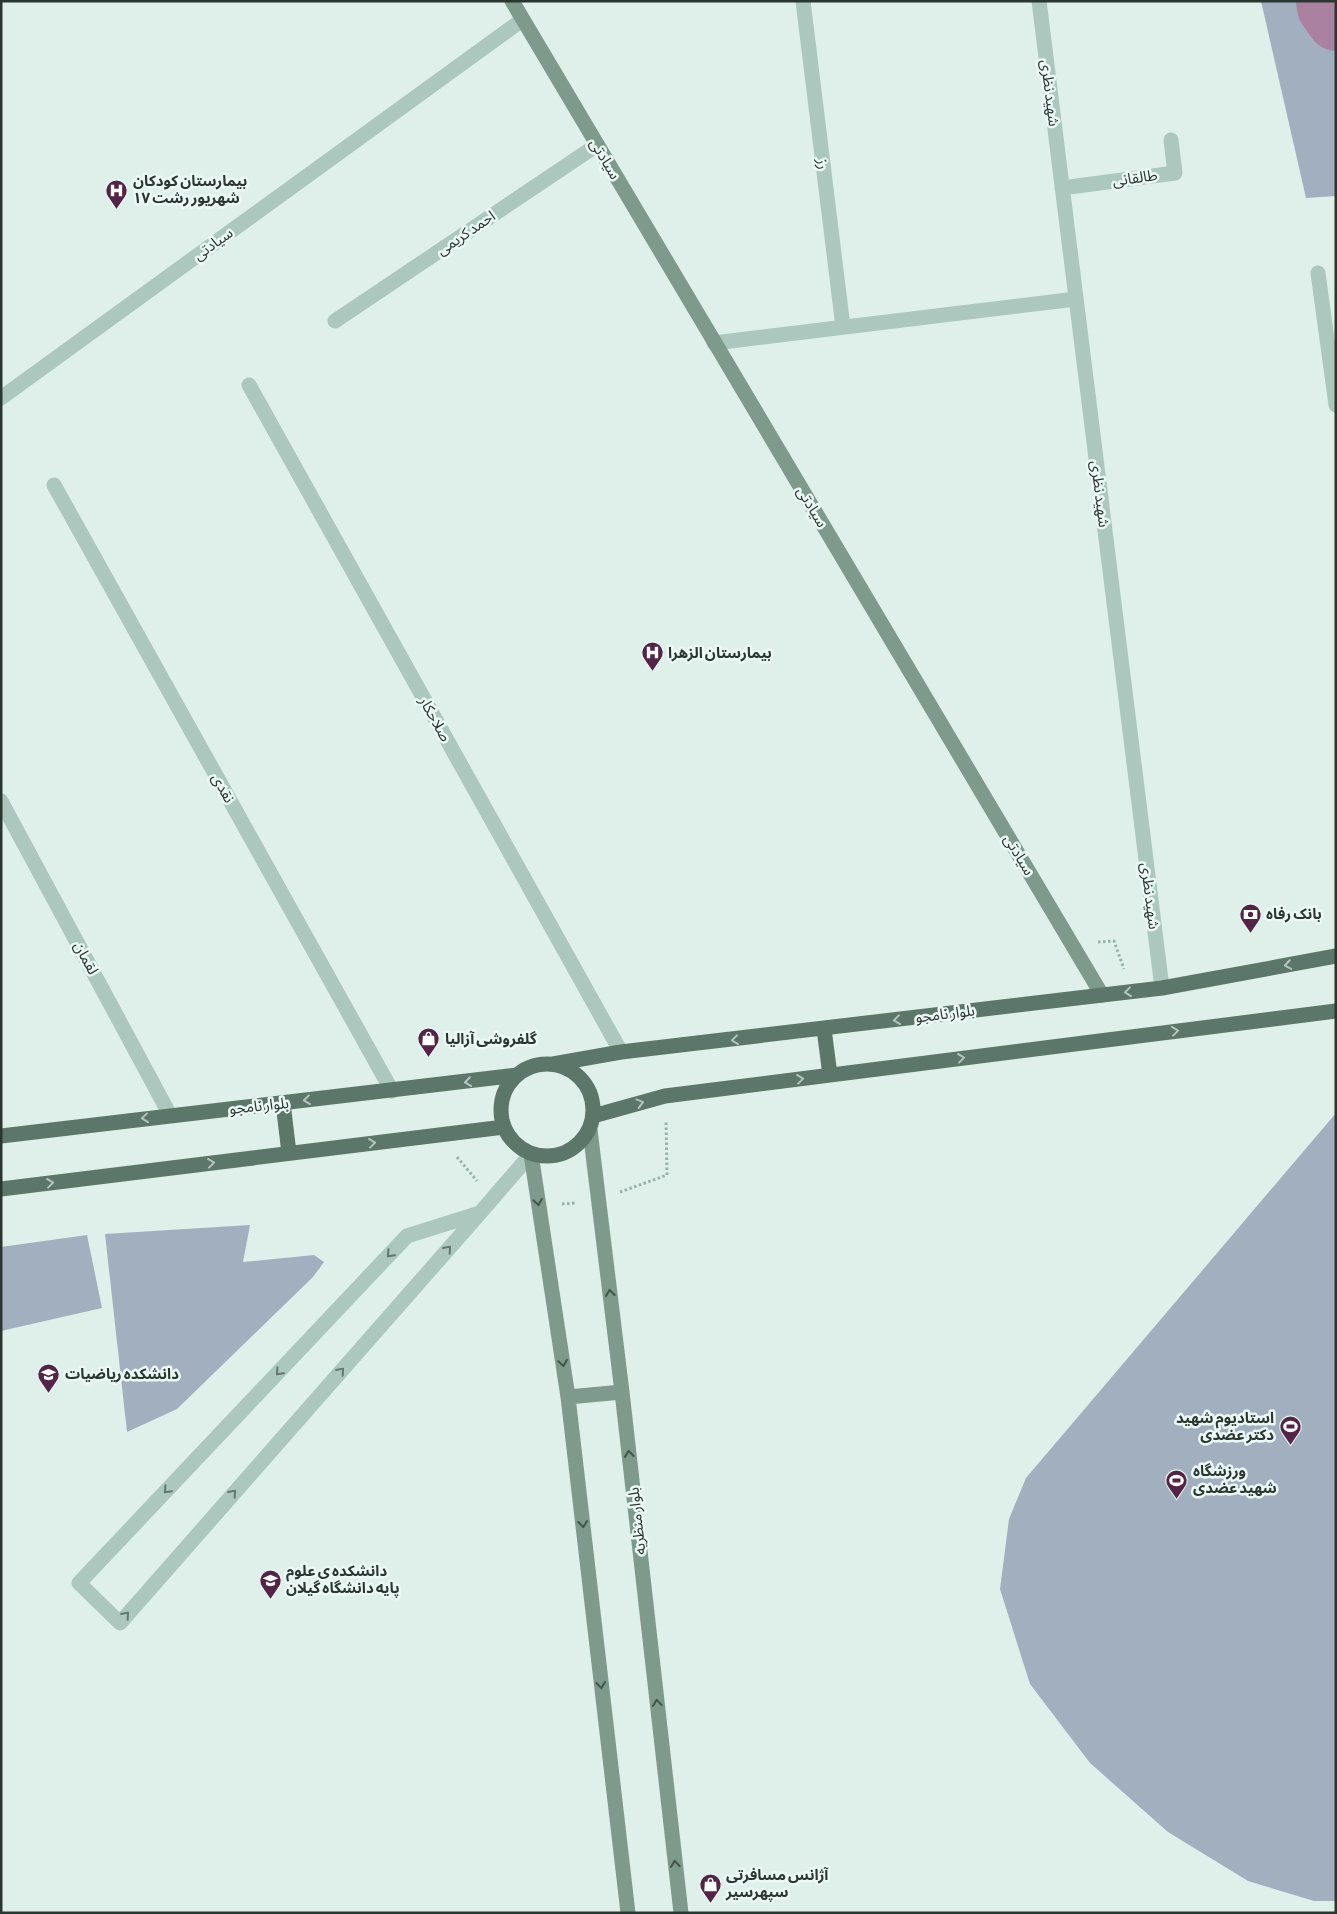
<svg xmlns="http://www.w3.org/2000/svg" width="1337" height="1914" font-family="'Asap Condensed','Noto Sans Arabic',sans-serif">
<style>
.green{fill:#a1afbe}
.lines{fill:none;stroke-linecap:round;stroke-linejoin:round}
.river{stroke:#aa81a1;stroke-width:58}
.path{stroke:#97b3a8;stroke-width:3;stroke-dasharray:2.5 2.5;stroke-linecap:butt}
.lane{stroke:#acc7bd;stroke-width:15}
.street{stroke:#acc7bd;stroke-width:15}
.secondary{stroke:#7e9a8d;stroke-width:15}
.primary{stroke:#5d766a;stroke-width:15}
.oneway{stroke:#b2c4bd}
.oneway2{stroke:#43544c}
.oneway3{stroke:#64776f}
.labels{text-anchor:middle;stroke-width:5;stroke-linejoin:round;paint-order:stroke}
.street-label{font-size:15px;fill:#2a3630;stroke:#ebf8f5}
.poi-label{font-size:15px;font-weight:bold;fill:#2a3630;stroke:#ebf8f5;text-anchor:start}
</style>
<rect width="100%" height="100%" fill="#dff0eb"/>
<!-- green -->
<path class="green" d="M1261,1H1336V196L1306,198Z
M1336,1113V1901H1314L1248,1881L1168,1832L1090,1763L1030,1684L1000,1589L1009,1519L1026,1478Z
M250,1225L243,1262L314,1255L324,1262L313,1277L177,1409L127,1432L105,1234Z
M87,1235L102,1308L1,1331V1247Z"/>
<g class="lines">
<!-- river -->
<path class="river" d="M1325,1L1326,8L1336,22"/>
<!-- path -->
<path class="path" d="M1098,942L1114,941L1124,969
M457,1157L477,1181
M620,1192L667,1175L666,1121
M562,1204L576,1203"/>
<!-- lane -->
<path class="lane" d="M803,1L843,327
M1039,1L1162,988
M1062,188L1175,173L1171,140
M1318,273L1336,405
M335,321L597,145
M714,343L1076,299
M249,385L621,1052
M1,398L522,20
M54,485L392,1091
M480,1213L407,1236L79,1583L120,1623L480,1213L531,1154"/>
<!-- street -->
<path class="street" d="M1,801L170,1115"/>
<!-- secondary -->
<path class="secondary" d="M512,1L1102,995
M590,1130L622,1392L681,1913
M531,1154L568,1397L628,1913
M568,1397L622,1392"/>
<!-- primary -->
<path class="primary" d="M824,1029L830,1075
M553,1064L621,1052L1162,988L1336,956
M501 1110a46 46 0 1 1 92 0a46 46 0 1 1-92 0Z
M283,1103L289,1153
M593,1116L665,1096L1336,1011
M1,1136L517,1075
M1,1189L504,1127"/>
</g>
<!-- one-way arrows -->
<defs><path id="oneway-chevron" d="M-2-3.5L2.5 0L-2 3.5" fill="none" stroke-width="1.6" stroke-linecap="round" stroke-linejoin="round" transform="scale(1.25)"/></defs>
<g class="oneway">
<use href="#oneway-chevron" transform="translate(1288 965) rotate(170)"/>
<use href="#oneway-chevron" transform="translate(1128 992) rotate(173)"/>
<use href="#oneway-chevron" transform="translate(897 1020) rotate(173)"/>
<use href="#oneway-chevron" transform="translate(1175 1031) rotate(-7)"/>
<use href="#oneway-chevron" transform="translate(735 1040) rotate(173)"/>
<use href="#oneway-chevron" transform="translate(961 1058) rotate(-7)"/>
<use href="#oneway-chevron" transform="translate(800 1079) rotate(-7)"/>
<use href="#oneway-chevron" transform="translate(468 1082) rotate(172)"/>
<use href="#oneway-chevron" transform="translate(307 1100) rotate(174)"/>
<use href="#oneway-chevron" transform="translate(640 1103) rotate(-15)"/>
<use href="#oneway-chevron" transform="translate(145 1118) rotate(173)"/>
<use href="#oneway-chevron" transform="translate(372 1143) rotate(-7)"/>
<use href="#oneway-chevron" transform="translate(211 1163) rotate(-7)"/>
<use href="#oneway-chevron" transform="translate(50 1183) rotate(-7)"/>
</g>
<g class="oneway2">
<use href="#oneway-chevron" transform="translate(538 1202) rotate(81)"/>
<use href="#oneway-chevron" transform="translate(610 1293) rotate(-97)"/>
<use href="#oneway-chevron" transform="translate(563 1363) rotate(81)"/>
<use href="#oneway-chevron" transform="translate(629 1454) rotate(-96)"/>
<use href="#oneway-chevron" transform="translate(583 1524) rotate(83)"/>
<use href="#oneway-chevron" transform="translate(601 1685) rotate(83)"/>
<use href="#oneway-chevron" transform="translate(657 1703) rotate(-96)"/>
<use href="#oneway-chevron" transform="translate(675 1864) rotate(-96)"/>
</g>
<g class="oneway3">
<use href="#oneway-chevron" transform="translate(448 1249) rotate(-49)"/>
<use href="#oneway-chevron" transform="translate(390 1254) rotate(133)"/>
<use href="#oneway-chevron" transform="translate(341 1371) rotate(-49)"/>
<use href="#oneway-chevron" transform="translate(279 1372) rotate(133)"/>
<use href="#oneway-chevron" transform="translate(167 1490) rotate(133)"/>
<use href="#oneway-chevron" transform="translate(233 1493) rotate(-49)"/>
<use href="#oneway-chevron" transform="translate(126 1615) rotate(-49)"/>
</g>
<!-- icons -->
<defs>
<symbol id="hospital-pin" viewBox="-11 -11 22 30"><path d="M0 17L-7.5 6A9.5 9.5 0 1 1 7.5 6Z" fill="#532447" stroke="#ebf8f5"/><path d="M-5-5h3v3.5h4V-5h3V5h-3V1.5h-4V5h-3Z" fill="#fff"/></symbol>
<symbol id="bank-pin" viewBox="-11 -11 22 30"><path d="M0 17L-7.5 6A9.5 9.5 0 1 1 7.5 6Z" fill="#532447" stroke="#ebf8f5"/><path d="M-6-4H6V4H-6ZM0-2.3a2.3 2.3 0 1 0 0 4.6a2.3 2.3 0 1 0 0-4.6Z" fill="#fff"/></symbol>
<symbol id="shop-pin" viewBox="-11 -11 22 30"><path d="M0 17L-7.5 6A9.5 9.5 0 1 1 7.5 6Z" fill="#532447" stroke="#ebf8f5"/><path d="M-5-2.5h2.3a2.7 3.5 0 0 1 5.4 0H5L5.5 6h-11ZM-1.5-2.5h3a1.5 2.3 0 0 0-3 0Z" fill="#fff"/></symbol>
<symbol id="university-pin" viewBox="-11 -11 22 30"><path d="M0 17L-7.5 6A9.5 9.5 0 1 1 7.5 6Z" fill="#532447" stroke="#ebf8f5"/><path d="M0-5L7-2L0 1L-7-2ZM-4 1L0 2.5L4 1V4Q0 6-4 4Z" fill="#fff"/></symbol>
<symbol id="stadium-pin" viewBox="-11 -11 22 30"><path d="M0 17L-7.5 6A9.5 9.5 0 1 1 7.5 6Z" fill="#532447" stroke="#ebf8f5"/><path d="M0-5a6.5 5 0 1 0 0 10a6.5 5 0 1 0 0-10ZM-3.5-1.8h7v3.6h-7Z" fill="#fff"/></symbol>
</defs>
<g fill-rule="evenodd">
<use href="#hospital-pin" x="104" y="178" width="25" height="34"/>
<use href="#hospital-pin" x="640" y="640" width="25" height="34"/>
<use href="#bank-pin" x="1238" y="902" width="25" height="34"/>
<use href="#shop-pin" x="416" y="1026" width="25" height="34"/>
<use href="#university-pin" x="36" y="1362" width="25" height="34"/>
<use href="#stadium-pin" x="1278" y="1414" width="25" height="34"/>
<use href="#stadium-pin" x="1164" y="1468" width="25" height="34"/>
<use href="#university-pin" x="258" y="1568" width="25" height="34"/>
<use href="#shop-pin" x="698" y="1872" width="25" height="34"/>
</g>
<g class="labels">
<!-- street labels -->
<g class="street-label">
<text transform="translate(1050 93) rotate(83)" y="5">شهید نظری</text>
<text transform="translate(605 159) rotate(59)" y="5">سیادتی</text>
<text transform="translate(823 164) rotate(83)" y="5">رز</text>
<text transform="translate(1135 178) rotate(-8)" y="5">طالقانی</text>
<text transform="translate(466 233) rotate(-34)" y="5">احمد کریمی</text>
<text transform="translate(213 244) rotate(-36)" y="5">سیادتی</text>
<text transform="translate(1100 494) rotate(83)" y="5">شهید نظری</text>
<text transform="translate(812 507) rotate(59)" y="5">سیادتی</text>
<text transform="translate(435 719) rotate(61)" y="5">صلاحکار</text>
<text transform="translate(223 788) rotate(61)" y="5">نقدی</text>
<text transform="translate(1019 855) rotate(59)" y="5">سیادتی</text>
<text transform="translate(1150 896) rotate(83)" y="5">شهید نظری</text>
<text transform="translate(86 958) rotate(62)" y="5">لقمان</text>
<text transform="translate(945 1014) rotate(-7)" y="5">بلوار نامجو</text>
<text transform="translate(259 1106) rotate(-6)" y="5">بلوار نامجو</text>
<text transform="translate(637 1521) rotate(-96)" y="5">بلوار منظریه</text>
</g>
<!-- poi labels -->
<g class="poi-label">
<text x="133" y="186">بیمارستان کودکان<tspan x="133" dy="17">۱۷ شهریور رشت</tspan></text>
<text x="668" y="658">بیمارستان الزهرا</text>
<text x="1266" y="919">بانک رفاه</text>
<text x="445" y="1044">گلفروشی آزالیا</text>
<text x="65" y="1379">دانشکده ریاضیات</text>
<text x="1274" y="1423" text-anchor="end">استادیوم شهید<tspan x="1274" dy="17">دکتر عضدی</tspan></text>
<text x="1193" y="1476">ورزشگاه<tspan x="1193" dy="17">شهید عضدی</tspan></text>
<text x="286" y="1576">دانشکده ی علوم<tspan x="286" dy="17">پایه دانشگاه گیلان</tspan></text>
<text x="726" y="1880">آژانس مسافرتی<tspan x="726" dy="17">سپهرسیر</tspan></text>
</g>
</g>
<!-- border -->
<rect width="1337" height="1914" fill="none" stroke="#2a3630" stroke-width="5"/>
</svg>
